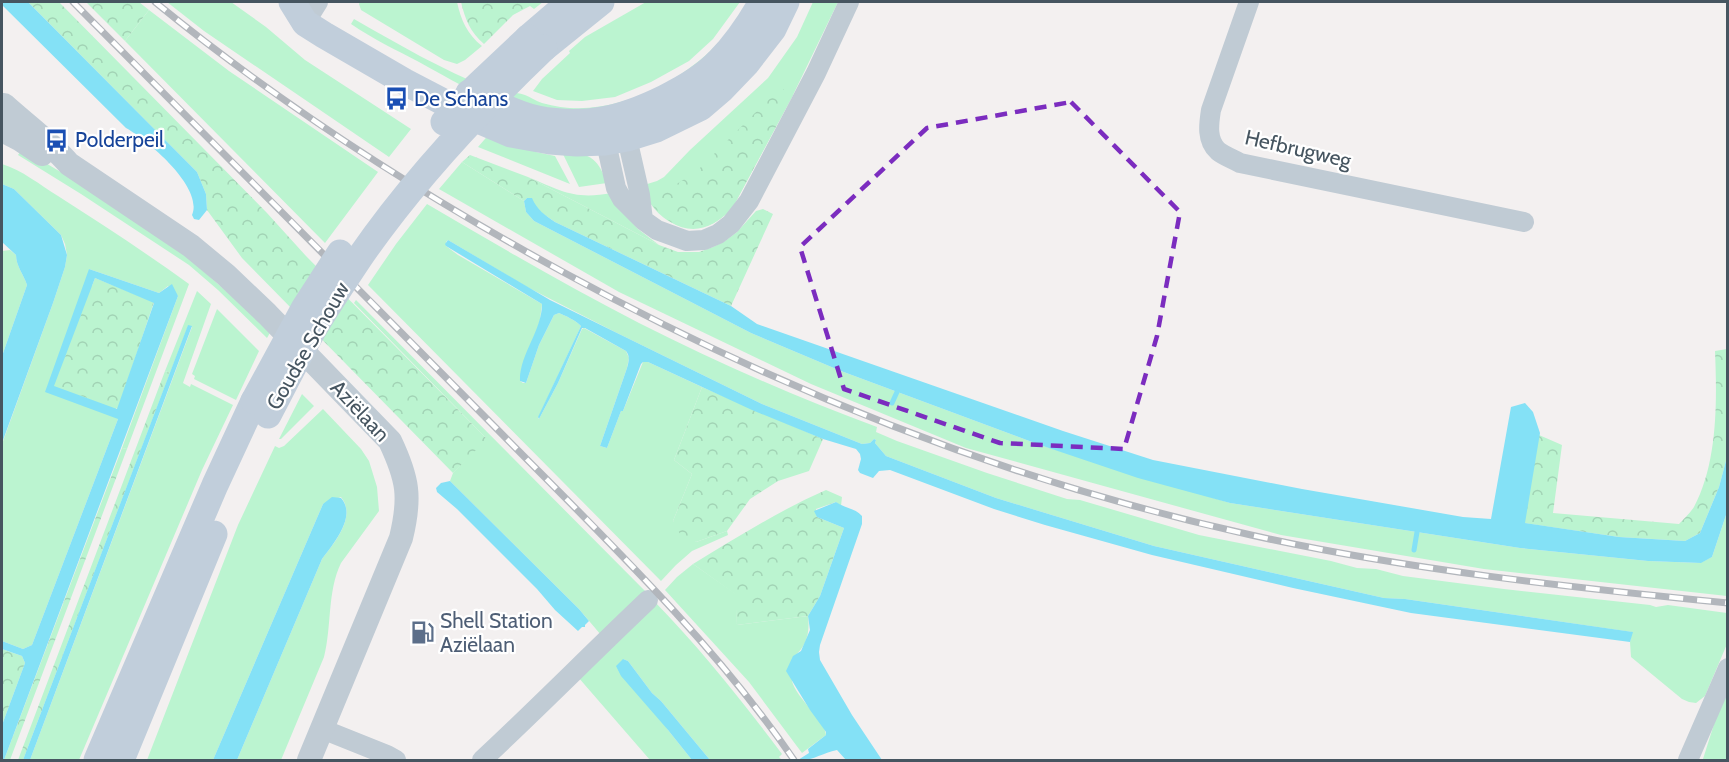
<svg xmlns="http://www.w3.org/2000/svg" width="1729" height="762" font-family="Cabin,sans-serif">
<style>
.green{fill:#bbf4d0}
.forest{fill:url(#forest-crowns)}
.water{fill:#84e1f6;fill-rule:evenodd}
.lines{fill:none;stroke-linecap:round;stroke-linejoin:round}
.stream{stroke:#84e1f6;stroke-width:5}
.minor{stroke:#c0cbd4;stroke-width:20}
.tertiary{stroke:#c0cbd4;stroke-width:24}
.secondary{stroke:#c1cedb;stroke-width:27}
.rail-casing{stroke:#b2b6bc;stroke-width:7}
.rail{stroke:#fff;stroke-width:4.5;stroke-dasharray:14;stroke-linecap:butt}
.secondary-bridge{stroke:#c1cedb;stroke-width:27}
.marked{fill:none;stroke:#7b2cbf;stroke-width:4.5;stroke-dasharray:12 8;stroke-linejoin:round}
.labels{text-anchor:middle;stroke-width:4.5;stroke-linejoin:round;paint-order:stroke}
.transit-label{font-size:21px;fill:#164399;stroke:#fff;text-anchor:start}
.street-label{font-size:21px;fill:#465560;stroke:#fff}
.service-label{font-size:21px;fill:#4e5e75;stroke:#fff;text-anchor:start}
</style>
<defs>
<pattern id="forest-crowns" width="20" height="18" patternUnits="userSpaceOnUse" patternTransform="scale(1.5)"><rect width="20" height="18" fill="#bbf4d0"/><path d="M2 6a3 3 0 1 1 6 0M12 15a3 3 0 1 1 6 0" fill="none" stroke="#a2d3b5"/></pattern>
</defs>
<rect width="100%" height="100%" fill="#f3f0f0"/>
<!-- green -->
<path class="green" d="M167,2H231L266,27L305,60L411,129L389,157L204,31Z
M360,2H457C461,20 467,34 482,46L465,60L457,64L444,60L361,10L359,4Z
M646,2H740L713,39L689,61L651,82L615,97L582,101L557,100L533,91L542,79L570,53L569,51L585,37Z
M748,2H755C745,17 735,33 723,47C681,96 600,123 536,113C495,106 455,82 419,62C396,50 373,39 351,24L354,19C398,44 442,70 489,88C500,93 513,91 525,95C530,97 536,101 542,103C583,115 623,105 661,86C700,65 726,40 748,2Z
M813,2H838L793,95L734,205C731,209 728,214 724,216C700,237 667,229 650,203C647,198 646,191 644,185L657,181L664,177L690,150L768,78L797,37Z
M149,10L229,71L378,172L325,243L125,41Z
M491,132L536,152L555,156L570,184L478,147Z
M22,149L86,187L172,243L271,331L267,338L218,290L189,265L81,194L18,155Z
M561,150C589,155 596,154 607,183L579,187Z
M462,162L524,201L526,212L534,221L751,333L841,371L1040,445L1230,503L1520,548L1648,561L1700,563L1712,557L1727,512V596L1484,569L1281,535L966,448L811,384L619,292L439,189Z
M2,164C22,170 40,185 58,196C102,224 146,253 189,284L127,449L122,448L178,296L168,286L159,293L89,269L118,419L32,645L23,649L2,641V444L53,303L65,267L67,255L65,244L61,235L14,189L2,184Z
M528,177C562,191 574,200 612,193L629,219L638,229L659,245Z
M427,204C497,245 567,286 639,323C716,362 796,397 877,427L876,432L897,441L987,473L1067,499L1080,500L1199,535L1331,561L1357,568L1376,569L1403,576L1504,589L1650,605L1656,607L1668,605L1727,613V644L1705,696L1696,703L1689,702L1682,699L1631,657L1630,642L1632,632L1405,599L1384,598L1154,546L996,498L886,456L875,443L876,440L874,439L870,443L862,444L762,404L615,332L527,287L448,240L446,242V246L458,255L542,304L540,320L520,381L523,383H526L539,345L554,315L559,313C566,316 575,320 581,326L538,418L539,419L558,383L582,329L584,328L626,351L629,358L627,368L600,446L607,448L621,411H623L643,362H648L702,387L674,460L692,474L673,521L696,542L727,531L728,535L692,551L676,565L661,581L368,285L396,244Z
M10,250L16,255C16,266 24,275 27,285L2,356V251Z
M197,291L211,304L183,383L190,387L191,384L233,405L202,470L79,760H30L192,327L188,326L170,373L165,371Z
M356,300L646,592L601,635L579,609L450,481L453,473L486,438L354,303Z
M217,309L259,351L236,400L194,379L195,376L192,374Z
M302,394L314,406L281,439H279Z
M323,409L361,449L369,461L377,487L379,511L341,563C327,592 332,626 324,657L281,760H237L322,559C334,543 357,517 341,497L323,504L213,760H147L238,525L275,446L279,448L284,446Z
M693,564L736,594L737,625L808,616C810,632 807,647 793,657C793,664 791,674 792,681C796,698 825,720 826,735L802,753L749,682L665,590L677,577Z
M654,601C701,649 742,701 782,754L779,757L782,760H710L661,701L652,693L628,661L623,659L668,730L692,760H650L578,677Z
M1727,683V760H1703V759Z"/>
<!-- forest -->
<path class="forest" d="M28,2H59L267,213L306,256L487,439L453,473L242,258L207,210L206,194L197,172Z
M86,2H139L149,10L125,41Z
M461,2H543L534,9L530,6L513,15L484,44C470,32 465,19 461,2Z
M786,88L793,95L734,205C705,240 675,235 649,201L696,172L769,99Z
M470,155L528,177L659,245L678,252H699L713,247L725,241L737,232L756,211L763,209L773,214L731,306L555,222L539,211L527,198L524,201L462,162Z
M95,278L154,302L118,409L54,386Z
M1727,349V457L1719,487L1700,533L1685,541L1619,537L1524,523L1539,435L1562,445L1553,513L1679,524C1684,519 1690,513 1694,507C1718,462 1717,400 1715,351Z
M165,371L170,373L23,760H18Z
M702,387L823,439L809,471L778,481L750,499L727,531L696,542L681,536L673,521L692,474L674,460Z
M122,448L127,449L10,760H4Z
M826,490L842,497L841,506L836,502L816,509L817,517L844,528L820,596L808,616L737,625L735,594L693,564C736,538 780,510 826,490Z
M2,649L22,656L25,663L2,725Z"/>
<!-- water -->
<path class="water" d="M2,2H28L197,172L206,194L207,210L199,220L194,219L192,215C204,187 147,140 126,128L2,5Z
M2,184L14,189L61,235L67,255L65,267L53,303L2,443V356L27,285C24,275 16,266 16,255L2,242Z
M527,198H532C537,210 545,215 555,222L731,306L757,324L1063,431L1153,460L1302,489L1463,517L1491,519L1511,407L1525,403L1533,412L1540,433L1525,523L1619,537L1685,541L1700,533L1719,487L1727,457V512L1712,557L1701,563L1648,561L1520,548L1230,503L1138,478L1040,445L841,371L751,333L534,221L526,212L524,201Z
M448,240L550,300L615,332L762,404L862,444L870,443L874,439L876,440L875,443L886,456L996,498L1154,546L1384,598L1405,599L1633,632L1630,642L1411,613L1293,588L1152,555L1045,525L994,509L890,470L879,471L873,478L860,473L858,470L861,459L860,454L856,449L823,439L752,410L648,362H643L641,364L623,411H621L607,448L600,446L627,368C629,361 630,356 626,351L585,328H582L558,383L539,419L538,417L581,326C575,320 566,316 559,313L554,315L539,345L526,383L520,381C519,355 542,331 542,304L446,246L445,244Z
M89,269L159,293L172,284L178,296L4,760H2V725L25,663L22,656L2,649V641L23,649L32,645L118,419L45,392ZM95,278L154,303L117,409L54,386Z
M188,325L192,326L30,760H23Z
M450,481L579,609L589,621L585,625V627H582L578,631L555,610L537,589L457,509L437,492L436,488L441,483Z
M332,497L341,498C357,516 334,543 322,559L237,760H213L323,504Z
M836,502C844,508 855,508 862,516V524L820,645L819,652L820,660L852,715L882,760H846L837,750C822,753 813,761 798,760L809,753L808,749L826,735V732L810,710L786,671L793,656L801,651L810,630L808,616L820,596L844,528L817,517L814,511Z
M623,659L628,661L652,693L661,701L710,760H692L668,730L621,676L616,666Z"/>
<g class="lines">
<!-- stream -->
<path class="stream" d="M892,403L897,392
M1414,550L1417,532"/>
<!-- minor -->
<path class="minor" d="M1249,2L1211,110C1209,123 1206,140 1218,151C1224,156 1233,159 1240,163L1524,222
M305,23L318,2
M624,125L640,195L643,220
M603,129L616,188L622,199L643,220L657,230L687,241L704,240L718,234L731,224L749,201L816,73L849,2
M322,729L387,755L396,760
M482,760C538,708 592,653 648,600
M1688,760L1728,668"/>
<!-- tertiary -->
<path class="tertiary" d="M4,105C26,125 50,142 69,164L191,246L226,275L267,314L390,441C408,479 411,497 401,538L309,760
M2,130L21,140L42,154"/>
<!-- secondary -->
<path class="secondary" d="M292,2L305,23L324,35L405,82L476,119L511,134L550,141L577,143L605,142L627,138L656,129L701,107L722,89L746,64L773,29L786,2
M528,38L570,2
M544,48L601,2
M469,93C489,100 509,111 529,117C550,123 580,124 602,120C637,114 695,87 719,61C736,44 750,23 762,2
M97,760L215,485L254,401
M121,760L214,534"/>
<defs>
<path id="rail" d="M73,2C213,142 352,283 492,424C597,531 709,636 794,760
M155,2C281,105 420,194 563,272C779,390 1011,482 1251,535C1408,570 1568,587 1728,603"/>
</defs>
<!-- rail casing -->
<use href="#rail" class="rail-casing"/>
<!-- rail -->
<use href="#rail" class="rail"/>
<!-- secondary-bridge -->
<path class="secondary-bridge" d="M444,122L476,87L528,38
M254,401L305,307L340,253
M268,415C283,387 297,358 313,330C328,305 344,281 360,257C413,180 477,112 544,48"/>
</g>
<!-- marked area -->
<path class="marked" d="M1071,102L1180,212L1157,336L1124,449L1000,443L844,389L800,247L927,128Z"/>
<!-- icons -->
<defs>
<symbol id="bus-bare" viewBox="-9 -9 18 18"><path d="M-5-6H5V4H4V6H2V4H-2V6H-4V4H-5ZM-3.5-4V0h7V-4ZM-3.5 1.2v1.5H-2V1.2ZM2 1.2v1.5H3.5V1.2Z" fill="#1a4fb4" stroke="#fff" stroke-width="2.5" paint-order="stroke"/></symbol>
<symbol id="fuel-bare" viewBox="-9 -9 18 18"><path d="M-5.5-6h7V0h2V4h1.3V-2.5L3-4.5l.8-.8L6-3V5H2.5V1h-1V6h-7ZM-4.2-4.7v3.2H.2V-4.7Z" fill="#5c6f8a" stroke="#fff" stroke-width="2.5" paint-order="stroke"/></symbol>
</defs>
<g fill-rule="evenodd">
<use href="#bus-bare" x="380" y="82" width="33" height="33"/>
<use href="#bus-bare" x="40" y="124" width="33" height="33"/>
<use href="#fuel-bare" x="406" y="616" width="33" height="33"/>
</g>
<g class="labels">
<!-- transit labels -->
<g class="transit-label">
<text x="414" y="106">De Schans</text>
<text x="75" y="147">Polderpeil</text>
</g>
<!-- street labels -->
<g class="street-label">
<text transform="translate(1298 149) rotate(13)" y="7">Hefbrugweg</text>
<text transform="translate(308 346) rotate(-60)" y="7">Goudse Schouw</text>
<text transform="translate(360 411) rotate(47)" y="7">Aziëlaan</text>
</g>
<!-- service labels -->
<g class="service-label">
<text x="440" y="628">Shell Station<tspan x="440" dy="24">Aziëlaan</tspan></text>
</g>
</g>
<!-- border -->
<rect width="1729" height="762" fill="none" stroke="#465560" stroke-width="6"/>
</svg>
